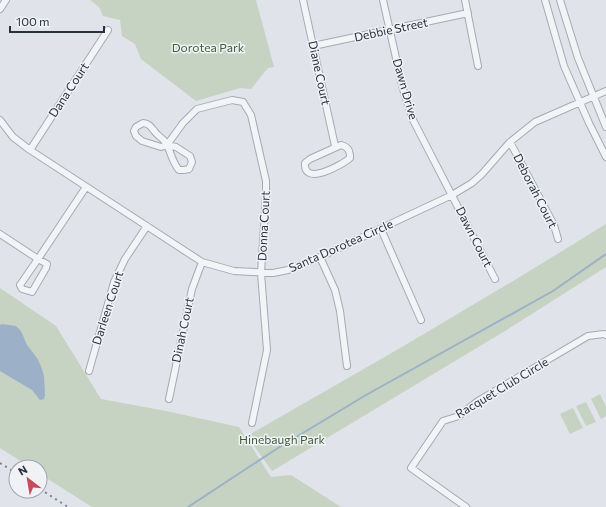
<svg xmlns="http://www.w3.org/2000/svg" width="606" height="507" font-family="Commissioner,sans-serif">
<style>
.green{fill:#c6d2c2}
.water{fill:#9cb1c7}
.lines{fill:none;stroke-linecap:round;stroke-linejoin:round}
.stream{stroke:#9cb1c7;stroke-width:2}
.minor-casing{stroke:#a5aab3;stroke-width:8}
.minor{stroke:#f3f4f7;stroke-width:6}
.rail{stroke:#7a8392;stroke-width:2;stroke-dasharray:2 4;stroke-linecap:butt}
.labels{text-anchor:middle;stroke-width:3;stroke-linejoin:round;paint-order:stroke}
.street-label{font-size:12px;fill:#29313f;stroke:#f0f2f6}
.park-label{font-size:12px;fill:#3e5b37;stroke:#f0f2f6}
</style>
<rect width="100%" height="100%" fill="#e0e3e9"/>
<!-- green -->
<path class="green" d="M90,0H256L274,67L268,68L251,89L240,88L196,101L141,59L135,44L122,36L120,20L103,16L99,7Z
M606,224V267L505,331L272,471L247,436L402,347L528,272Z
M0,288L56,326L101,399L166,411L239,427L271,477L291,475L341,507H92L40,474V467H30L0,448Z
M600,394L606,407V416L601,419L591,399Z
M586,402L596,422L586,426L576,406Z
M573,408L583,428L570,434L560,414Z"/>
<!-- water -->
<path class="water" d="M2,324L16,326L21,331L27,345L37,358L41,366L44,376L45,395L44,399L40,400L32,390L0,371V325Z"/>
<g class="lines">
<!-- stream -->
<path class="stream" d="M188,507L278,448L366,395L553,291L606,254"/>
<defs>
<path id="minor" d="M303,0L335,146
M383,0L403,89L413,120L495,279
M465,0L478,66
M545,0L564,66L589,123L606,157
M560,0L578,58L606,127
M0,9L6,0
M313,46L468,13
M0,120L13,137L30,150L202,262L234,271L273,273L288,270L320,257L452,195L472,183L482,174L510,142L535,122L606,91
M510,142L554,225L558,239
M167,145L183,123L197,109L232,100L243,102L251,115L266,181V196L261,273L267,350L252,423
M167,145L161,147L142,141L136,136L134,131L136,127L143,123C150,124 151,127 155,132C159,137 163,138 166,143C171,152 172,162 179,170H184L189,169L192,162L190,156L176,147L167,145
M341,145C348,147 350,150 350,158C342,165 303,187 305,163L310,159Z
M30,150L108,30
M381,229L421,320
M0,234L38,259L86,187
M320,257L335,290L340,311L347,366
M38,259L47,264L46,268L32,292L22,289L20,285Z
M89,371L114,282L125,259L147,226
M169,399L192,289L202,262
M466,507L411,468L443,421L459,416L478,401L588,336L604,334L606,335"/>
</defs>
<!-- minor casing -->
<use href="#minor" class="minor-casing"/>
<!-- minor -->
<use href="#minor" class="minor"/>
<!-- rail -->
<path class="rail" d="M0,463L16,473
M40,489L68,507"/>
</g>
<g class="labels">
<!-- street labels -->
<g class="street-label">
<text transform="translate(391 30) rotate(-12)" y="4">Debbie Street</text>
<text transform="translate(319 73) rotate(78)" y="4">Diane Court</text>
<text transform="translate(405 89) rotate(74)" y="4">Dawn Drive</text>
<text transform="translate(69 90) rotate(-57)" y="4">Dana Court</text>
<text transform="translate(535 191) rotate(63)" y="4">Deborah Court</text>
<text transform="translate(264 226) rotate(-87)" y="4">Donna Court</text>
<text transform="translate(474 237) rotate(63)" y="4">Dawn Court</text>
<text transform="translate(341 246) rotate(-24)" y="4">Santa Dorotea Circle</text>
<text transform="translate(108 308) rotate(-72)" y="4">Darleen Court</text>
<text transform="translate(183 330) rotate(-78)" y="4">Dinah Court</text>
<text transform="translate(502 388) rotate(-31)" y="4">Racquet Club Circle</text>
</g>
<!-- park labels -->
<g class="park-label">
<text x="208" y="52">Dorotea Park</text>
<text x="282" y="444">Hinebaugh Park</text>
</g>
</g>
<!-- north arrow -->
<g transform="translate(28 479) rotate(329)"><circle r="19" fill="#f0f2f6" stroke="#a0a5ad"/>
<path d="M0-3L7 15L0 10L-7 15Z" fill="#c94a5c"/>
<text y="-6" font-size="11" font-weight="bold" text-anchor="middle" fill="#29313f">N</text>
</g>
<!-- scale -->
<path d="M10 26v6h94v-6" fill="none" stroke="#29313f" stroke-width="2"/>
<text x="16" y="26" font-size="12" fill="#29313f" stroke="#f0f2f6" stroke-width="3" paint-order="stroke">100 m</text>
</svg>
